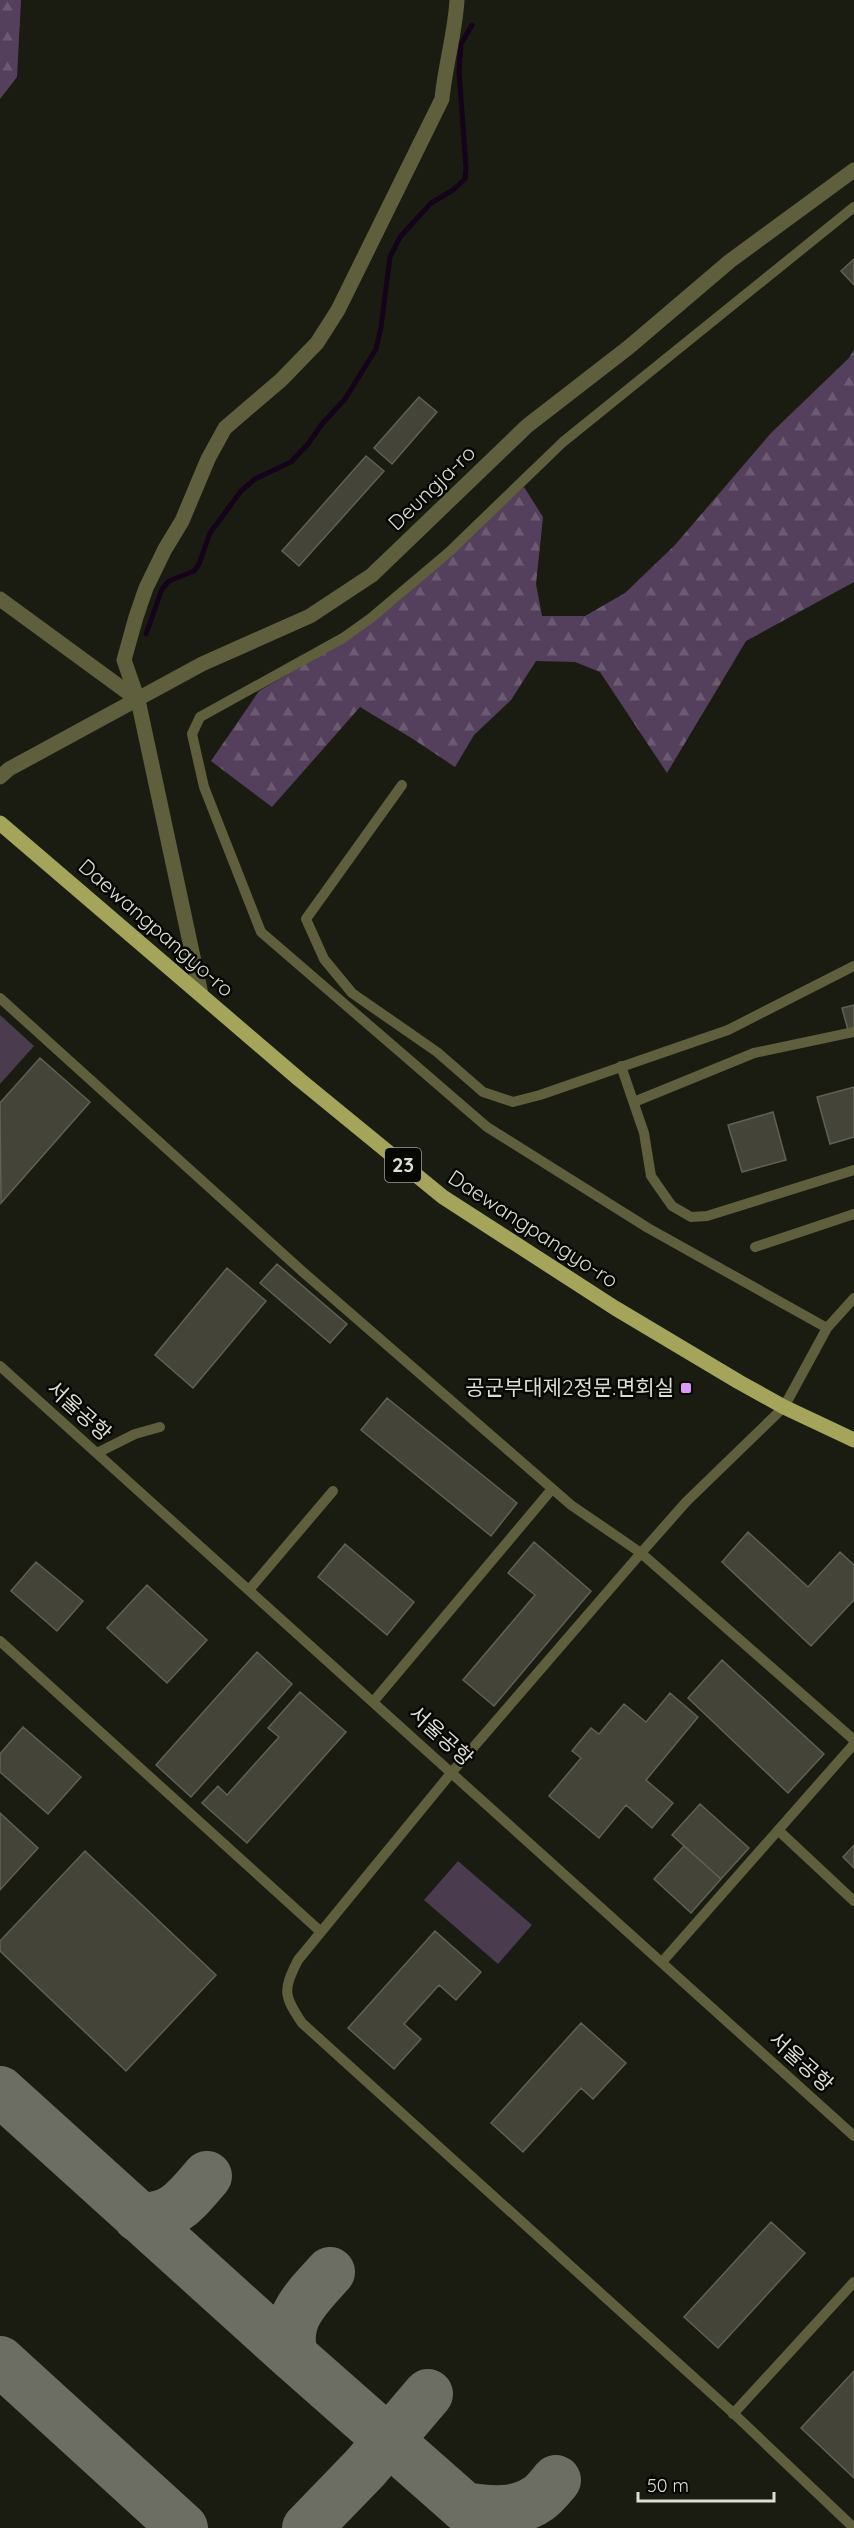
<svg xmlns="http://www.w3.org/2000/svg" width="854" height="2528" font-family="Quicksand,'Noto Sans KR',sans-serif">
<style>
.grass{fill:#4a3b4f}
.forest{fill:url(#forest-firs)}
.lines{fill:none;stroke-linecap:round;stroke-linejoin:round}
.stream{stroke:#14031a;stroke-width:5}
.taxiway{stroke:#6c6e64;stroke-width:50}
.building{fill:#444438;stroke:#606154;stroke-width:1.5}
.service{stroke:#5f5f3d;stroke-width:10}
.minor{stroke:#5f5f3d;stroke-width:15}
.primary{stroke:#a4a55b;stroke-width:15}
.poi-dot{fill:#dc99f5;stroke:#060603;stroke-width:2}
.labels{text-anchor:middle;stroke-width:5;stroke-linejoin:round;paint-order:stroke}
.shield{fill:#060603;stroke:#9c9c96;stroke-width:1.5}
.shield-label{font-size:20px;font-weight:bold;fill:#dcddd5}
.street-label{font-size:21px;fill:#dcddd5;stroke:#060603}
.poi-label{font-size:21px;fill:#dcddd5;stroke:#060603;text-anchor:end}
</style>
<defs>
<pattern id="forest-firs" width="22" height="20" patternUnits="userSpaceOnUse" patternTransform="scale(1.5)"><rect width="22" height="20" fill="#543f5c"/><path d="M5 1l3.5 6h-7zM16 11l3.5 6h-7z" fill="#6c5a72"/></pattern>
</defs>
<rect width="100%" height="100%" fill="#1b1c11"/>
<!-- grass -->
<path class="grass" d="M0,1015L34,1046L0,1084Z
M458,1861L532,1925L498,1964L424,1900Z"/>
<!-- forest -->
<path class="forest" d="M0,0H21L17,77L0,99Z
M854,350V582L746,641L667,773L600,672L575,662L536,661L511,700L474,735L455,767L413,739L360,707L272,807L211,761L259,691L333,648L378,606L524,487L543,517L536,584L542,616H585L625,593L675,545L771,433L848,359Z"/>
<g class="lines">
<!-- stream -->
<path class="stream" d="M146,634L162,589L169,581L194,571L199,564L210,533L241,491L255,479L291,462L308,444L322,424L345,399L376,349L381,327L390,257L400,237L431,203L453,190L465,179L466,168L459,71L461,44L472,25"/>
<!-- taxiway -->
<path class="taxiway" d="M0,2091L293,2356L488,2528
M138,2217C173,2220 186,2200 207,2176
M293,2356C283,2318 307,2298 330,2272
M0,2361L183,2528
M464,2507C489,2511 517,2514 539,2498C545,2494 551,2486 556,2480
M307,2528L365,2468L428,2394"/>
</g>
<!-- building -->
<path class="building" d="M854,259V285L841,271Z
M419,397L437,412L392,464L374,448Z
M366,456L384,471L299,566L282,551Z
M854,1005V1029L848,1030L842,1008Z
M40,1058L90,1102L1,1203L0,1103Z
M854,1087V1137L830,1144L817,1097Z
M773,1112L786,1160L742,1172L728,1125Z
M277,1264L347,1324L330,1343L260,1283Z
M227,1268L266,1301L193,1388L155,1355Z
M387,1398L517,1503L491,1536L361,1430Z
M748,1532L808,1587L840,1552L854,1565V1600L811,1646L722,1562Z
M534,1542L591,1591L494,1706L463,1680L535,1595L508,1573Z
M345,1544L414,1602L387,1635L318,1577Z
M36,1562L83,1601L57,1631L11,1591Z
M147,1585L207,1640L167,1683L107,1628Z
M257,1652L292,1684L191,1797L156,1765Z
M722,1660L824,1754L788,1793L688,1698Z
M300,1692L346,1732L247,1843L202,1803L218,1786L227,1795L279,1737L268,1728Z
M670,1693L698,1717L646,1780L673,1803L652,1828L626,1805L599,1838L549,1796L581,1758L572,1751L591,1728L599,1734L624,1704L646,1722Z
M23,1727L81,1777L48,1814L0,1772V1754Z
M700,1804L749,1848L721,1879L672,1835Z
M0,1813L38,1848L0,1890Z
M854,1845V1868L843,1857Z
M684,1846L721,1879L691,1913L654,1879Z
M85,1851L216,1975L126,2071L0,1951V1941Z
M435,1931L481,1972L456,2000L439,1985L404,2024L421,2039L394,2069L348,2028Z
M581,2023L626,2063L593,2099L581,2088L523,2152L491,2123Z
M771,2222L805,2253L718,2348L684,2317Z
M854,2371V2478L801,2428Z"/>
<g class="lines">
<!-- service -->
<path class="service" d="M402,785L306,919L324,959L352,993L437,1052L483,1092L513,1102L540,1095L728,1030L854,966
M0,998L303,1272L571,1505L641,1553L854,1740
M621,1066L644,1133L651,1176L672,1206L691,1217L707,1216L854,1170
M634,1102L754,1053L854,1032
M755,1247L854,1214
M854,1298L827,1328L784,1407L686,1502L641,1553L452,1772L298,1960C283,1990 283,1995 302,2023L732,2412L854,2528
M827,1328L648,1228L487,1127L261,932L204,787L192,734L200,717L343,638L371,618L449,552L563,442L854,207
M0,1366L854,2136
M97,1453L135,1434L160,1427
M249,1590L333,1491
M0,1641L321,1932
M373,1702L552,1489
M778,1830L854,1901
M662,1962L854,1744
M733,2414L854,2282"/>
<!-- minor -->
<path class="minor" d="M0,599L138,700
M0,777L9,769L202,664L310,616L372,575L527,426L629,347L730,261L854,170
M201,994L138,700L124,660L136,617L146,588L165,549L182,521L208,459L225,428L281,380L317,343L338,310L442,99C445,66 455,34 457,0"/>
<!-- primary -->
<path class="primary" d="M0,823L300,1080L443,1197L615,1308L739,1382L784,1407L854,1440"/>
</g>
<!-- markers -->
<rect class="poi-dot" x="680" y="1382" width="12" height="12" rx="3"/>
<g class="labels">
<!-- shield labels -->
<rect class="shield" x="385" y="1148" width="36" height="34" rx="4.5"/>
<g class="shield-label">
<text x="403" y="1172">23</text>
</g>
<!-- street labels -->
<g class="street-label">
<text transform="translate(432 488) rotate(-44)" y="7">Deungja-ro</text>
<text transform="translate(156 928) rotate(41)" y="7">Daewangpangyo-ro</text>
<text transform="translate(533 1229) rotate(33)" y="7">Daewangpangyo-ro</text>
<text transform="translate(79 1411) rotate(42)" y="7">서울공항</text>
<text transform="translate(441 1736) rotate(42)" y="7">서울공항</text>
<text transform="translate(801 2062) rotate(42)" y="7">서울공항</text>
</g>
<!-- poi labels -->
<g class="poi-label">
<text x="674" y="1395">공군부대제2정문.면회실</text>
</g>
</g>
<!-- scale -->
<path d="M638 2492v9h136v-9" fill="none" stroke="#dcddd5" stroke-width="3"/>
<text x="647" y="2492" font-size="18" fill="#dcddd5" stroke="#060603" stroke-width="4.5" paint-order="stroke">50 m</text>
</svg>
